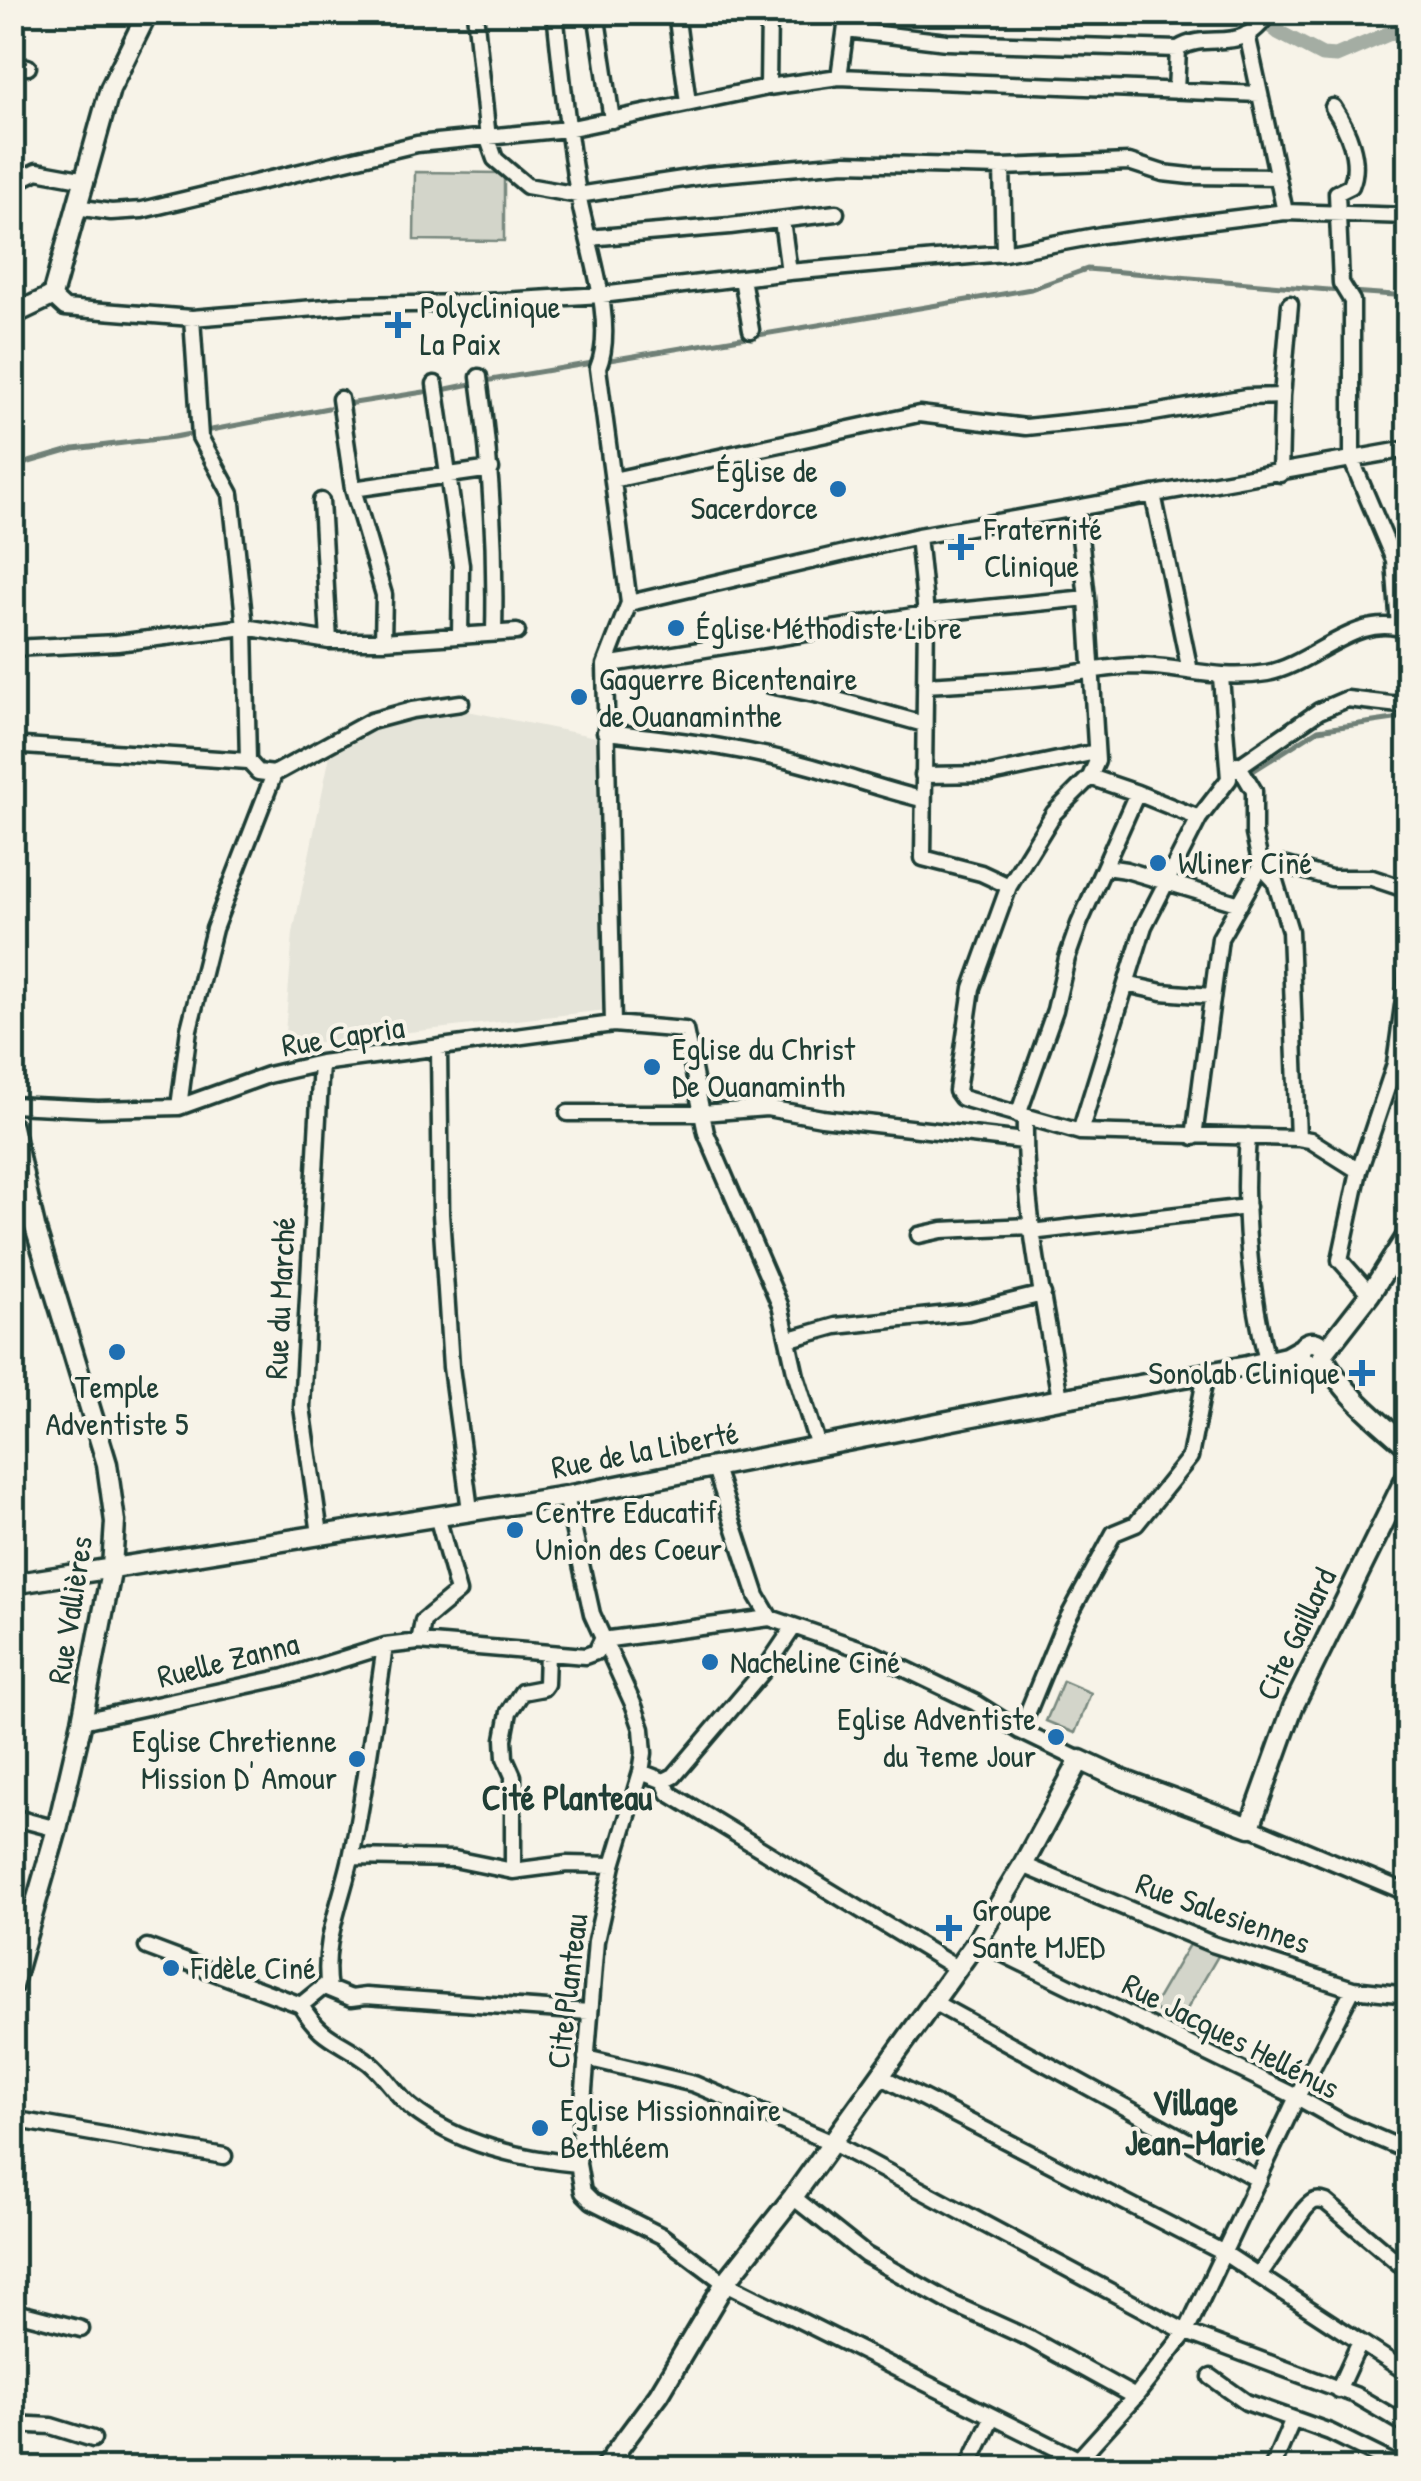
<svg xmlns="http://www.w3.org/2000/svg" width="1421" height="2481" font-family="'Patrick Hand',sans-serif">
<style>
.built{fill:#e5e4d9}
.green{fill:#d3d5ca;stroke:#79897f;stroke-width:2.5}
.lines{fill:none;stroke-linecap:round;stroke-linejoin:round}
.stream{stroke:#6f8077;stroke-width:5}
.canal{stroke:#a4ada3;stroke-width:15}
.minor-casing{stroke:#1f3d34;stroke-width:21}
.tertiary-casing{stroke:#1f3d34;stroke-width:25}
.minor{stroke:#f7f3e8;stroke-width:14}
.tertiary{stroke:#f7f3e8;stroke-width:18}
.poi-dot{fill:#1f6fb2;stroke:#f7f3e8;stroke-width:4}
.labels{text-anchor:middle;stroke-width:8;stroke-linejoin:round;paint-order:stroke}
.poi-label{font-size:32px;fill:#1f3d34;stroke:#f7f3e8;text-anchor:start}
.street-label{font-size:32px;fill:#1f3d34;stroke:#f7f3e8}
.neighbourhood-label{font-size:35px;font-weight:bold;fill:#1f3d34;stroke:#f7f3e8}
</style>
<rect width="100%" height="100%" fill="#f7f3e8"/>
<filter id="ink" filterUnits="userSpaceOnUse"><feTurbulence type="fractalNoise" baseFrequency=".01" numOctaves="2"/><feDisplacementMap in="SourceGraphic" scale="20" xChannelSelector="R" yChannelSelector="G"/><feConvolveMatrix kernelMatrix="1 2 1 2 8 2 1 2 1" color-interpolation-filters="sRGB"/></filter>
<g filter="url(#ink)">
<!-- built -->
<path class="built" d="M423,702L601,738L602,892L607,1010L284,1046L293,933L336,726Z"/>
<!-- green -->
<path class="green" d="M415,172L504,173V241L414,240Z
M1063,1681L1091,1693L1075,1733L1046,1721Z
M1191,1941L1218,1956L1179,2023L1152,2008Z"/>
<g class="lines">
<!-- stream -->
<path class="stream" d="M1351,292L1408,296
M485,381L1003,294L1031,289L1087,269L1340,291
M442,390L471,384
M348,404L424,392
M12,467L74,449L174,437L328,408
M1250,773L1318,730L1408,717"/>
<!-- canal -->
<path class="canal" d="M1253,12L1278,32L1322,55L1336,56L1395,31L1408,28"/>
<defs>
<path id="minor" d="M475,12L488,139L495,159L527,186L578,195L709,175L845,163L1002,167L1129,162L1163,173L1190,176L1278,177
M555,12C561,71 567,129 577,187C584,237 618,321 598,368L629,603L605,665L613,1024
M596,12L612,120
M676,12L688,103
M846,30L947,42L1178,49C1210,29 1241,58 1269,12
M1247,34L1260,94
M12,64L28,67
M839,77L848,12
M768,87L769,12
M1176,91L1178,49
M1333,107C1347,128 1362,160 1351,186L1337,193L1341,283L1352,301V461L1394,560L1399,627
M1002,167L1004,253
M12,178H23L37,171L86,180
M76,207L111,212L142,210L417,144L567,129L768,87L839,77L1260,94L1285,212
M782,220L789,272
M588,238L730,226L836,213
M742,278L751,330
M52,296L65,308L192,318L352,305L469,303L602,295L789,272L1004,253L1101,235L1285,212L1408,216
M479,377C491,463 496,546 494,633
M435,384L461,565L460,636
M340,399L353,489L384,595L383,641
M1280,474L1282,396L1290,304
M613,480L919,414L1026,427L1142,415L1246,397L1282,396
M353,489L491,469
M1153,494L1190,671
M321,501L329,641
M1077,511L1087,598L1097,761L1090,777L1054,813L1009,886L972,988L957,1091L962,1098L1080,1132L1298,1138L1310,1140L1359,1171
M918,536L926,614L923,858L981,873L1009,886
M629,603L918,536L1408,449
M12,648L117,643L245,627L329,641H383L517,632
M605,665L926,614L1087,598
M770,685L819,695L924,724
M925,685C968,682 1012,681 1054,676C1082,673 1109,666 1138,666C1183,667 1220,681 1267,673C1313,665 1359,609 1408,631
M605,732C681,740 760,750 833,773C863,782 892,792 922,799
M12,749L24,746L248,761L245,627L231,494L200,437L192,318
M248,761L258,772L274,774L371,721L412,710L461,703
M1238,764L1254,791V834L1261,866L1275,881L1290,931L1298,1138
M1235,769L1319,711L1347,699L1408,706
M923,775L991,774L1096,752
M1090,777L1137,793L1199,818
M1105,867L1126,870L1240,904
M1126,984L1162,992L1211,996
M439,1049L441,1214L451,1367L470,1510
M12,1105L98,1109L179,1107L268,1075L321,1063L613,1024L685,1030L706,1133L780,1305L796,1376L818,1446
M179,1107L189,1029L214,929L274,774
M568,1113H702L767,1108L822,1118L1024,1141
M1018,1115L1055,1010L1067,958L1079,924L1137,793
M1025,1116C1023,1212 1045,1305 1060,1399
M1080,1132L1144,926L1199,818L1229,779L1221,677
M1248,1136C1242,1212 1250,1288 1267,1362
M1194,1137L1220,938L1261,866L1284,865L1331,878H1372L1408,890
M1031,1232L1247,1207
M919,1235L942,1230L1031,1226
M1370,1294L1340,1260L1359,1171L1395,1064L1408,969
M790,1339L836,1326L968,1312L1043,1294
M715,1468L757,1596L770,1618
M566,1496L592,1614L634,1706L642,1729L644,1753L641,1772L613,1865L596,1941L578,2164L583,2192L592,2201L662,2236L725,2283L1096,2468
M320,1534L302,1407L321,1063
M419,1642L423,1621L458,1592L437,1516
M385,1646C375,1715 366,1784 352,1853C343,1898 321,1943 329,1989L351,1998L366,1996L589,2012
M82,1721L285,1677L385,1646L419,1642L585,1656L596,1652L602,1640L770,1618L870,1652L976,1703L1020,1731L1080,1760
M1020,1731L1062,1629L1114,1533L1136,1524L1190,1457L1206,1374
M641,1772L664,1781L674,1776L766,1668L793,1628
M664,1781L669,1793L958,1969
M12,1817L57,1829
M1250,1827L1408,1893
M351,1857L454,1859L513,1871L567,1864L613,1865
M1023,1865L1212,1944L1353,1989L1408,1995
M513,1871V1776L505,1758L504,1739L509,1712L522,1692L543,1688L546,1684L547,1653
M977,1941L1297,2097L1345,2124L1408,2151
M147,1947L301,2005C321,2040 340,2040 370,2063C386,2076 396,2095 412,2108C457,2144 522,2159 578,2164
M933,2002L1259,2180
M301,2005L328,1983
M586,2058L694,2084L833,2143L1186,2332L1355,2395L1408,2426
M880,2076L1224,2253L1360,2342
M12,2119L224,2156
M793,2197L866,2255L953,2304L1030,2339L1135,2397
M1260,2274L1304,2210C1311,2202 1315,2198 1326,2202L1408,2271
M12,2311L81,2329
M1211,2377L1246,2402L1330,2432L1403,2468
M1338,2390L1360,2342L1408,2373
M12,2424L51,2426L93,2439
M1077,2461L1135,2397L1186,2332L1297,2097L1353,1989
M968,2468L992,2418
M1272,2468L1292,2421"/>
<path id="tertiary" d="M12,315L52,296L110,89L148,12
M12,1127L35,1227L107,1464L115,1522L112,1567L82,1721L57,1829L12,1986
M1301 1353a11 11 0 1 1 22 0a11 11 0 1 1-22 0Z
M1324,1353L1370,1294L1408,1234
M1323,1357C1344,1394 1377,1420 1408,1447
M12,1584L566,1496L1060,1399L1247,1366L1286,1357L1302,1348
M604,2468L659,2394L725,2283L793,2197L977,1941L1023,1865L1080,1760L1123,1780L1250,1827L1293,1707L1408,1473"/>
</defs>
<!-- minor casing -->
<use href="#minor" class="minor-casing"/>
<!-- tertiary casing -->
<use href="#tertiary" class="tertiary-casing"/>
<!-- minor -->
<use href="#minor" class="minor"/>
<!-- tertiary -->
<use href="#tertiary" class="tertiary"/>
</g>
</g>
<!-- markers -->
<g class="poi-dot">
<path d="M393 310h10v10h10v10h-10v10h-10v-10h-10v-10h10z"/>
<circle cx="838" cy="489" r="10"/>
<path d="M956 532h10v10h10v10h-10v10h-10v-10h-10v-10h10z"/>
<circle cx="676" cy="628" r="10"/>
<circle cx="579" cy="697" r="10"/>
<circle cx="1158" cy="863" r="10"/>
<circle cx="652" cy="1067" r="10"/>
<circle cx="117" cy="1352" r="10"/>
<path d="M1357 1358h10v10h10v10h-10v10h-10v-10h-10v-10h10z"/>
<circle cx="515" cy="1530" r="10"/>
<circle cx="710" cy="1662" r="10"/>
<circle cx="1056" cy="1737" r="10"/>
<circle cx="357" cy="1759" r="10"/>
<path d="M944 1913h10v10h10v10h-10v10h-10v-10h-10v-10h10z"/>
<circle cx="171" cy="1968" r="10"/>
<circle cx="540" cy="2128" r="10"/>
</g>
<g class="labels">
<!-- poi labels -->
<g class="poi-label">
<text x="420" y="318">Polyclinique<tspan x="420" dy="37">La Paix</tspan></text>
<text x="818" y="482" text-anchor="end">Église de<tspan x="818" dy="37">Sacerdorce</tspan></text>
<text x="984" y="540">Fraternité<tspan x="984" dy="37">Clinique</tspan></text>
<text x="696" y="639">Église Méthodiste Libre</text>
<text x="599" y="690">Gaguerre Bicentenaire<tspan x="599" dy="37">de Ouanaminthe</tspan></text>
<text x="1178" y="874">Wliner Ciné</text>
<text x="672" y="1060">Eglise du Christ<tspan x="672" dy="37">De Ouanaminth</tspan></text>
<text x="1340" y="1384" text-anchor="end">Sonolab Clinique</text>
<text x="117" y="1398" text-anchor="middle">Temple<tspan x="117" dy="37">Adventiste 5</tspan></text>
<text x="535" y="1523">Centre Educatif<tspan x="535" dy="37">Union des Coeur</tspan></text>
<text x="730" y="1673">Nacheline Ciné</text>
<text x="1036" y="1730" text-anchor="end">Eglise Adventiste<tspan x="1036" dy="37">du 7eme Jour</tspan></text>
<text x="337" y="1752" text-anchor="end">Eglise Chretienne<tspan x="337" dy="37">Mission D' Amour</tspan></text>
<text x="972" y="1921">Groupe<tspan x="972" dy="37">Sante MJED</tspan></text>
<text x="191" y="1979">Fidèle Ciné</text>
<text x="560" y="2121">Eglise Missionnaire<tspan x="560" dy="37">Bethléem</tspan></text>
</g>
<!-- street labels -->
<g class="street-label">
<text transform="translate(343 1036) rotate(-9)" y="11">Rue Capria</text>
<text transform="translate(280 1298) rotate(-87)" y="11">Rue du Marché</text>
<text transform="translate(645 1450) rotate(-11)" y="11">Rue de la Liberté</text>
<text transform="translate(70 1610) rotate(-81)" y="11">Rue Vallières</text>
<text transform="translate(1296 1634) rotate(-64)" y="11">Cite Gaillard</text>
<text transform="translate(228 1660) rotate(-14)" y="11">Ruelle Zanna</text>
<text transform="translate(1223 1913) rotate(20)" y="11">Rue Salesiennes</text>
<text transform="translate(567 1991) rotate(-83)" y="11">Cite Planteau</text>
<text transform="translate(1231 2036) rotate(27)" y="11">Rue Jacques Hellénus</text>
</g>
<!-- neighbourhood labels -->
<g class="neighbourhood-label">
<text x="567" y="1810">Cité Planteau</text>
<text x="1195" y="2115">Village<tspan x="1195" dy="40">Jean-Marie</tspan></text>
</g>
</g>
<!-- margin -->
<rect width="1421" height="2481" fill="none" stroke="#f7f3e8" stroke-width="50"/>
<rect x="25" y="25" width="1371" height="2431" fill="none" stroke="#1f3d34" stroke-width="4" filter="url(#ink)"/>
</svg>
